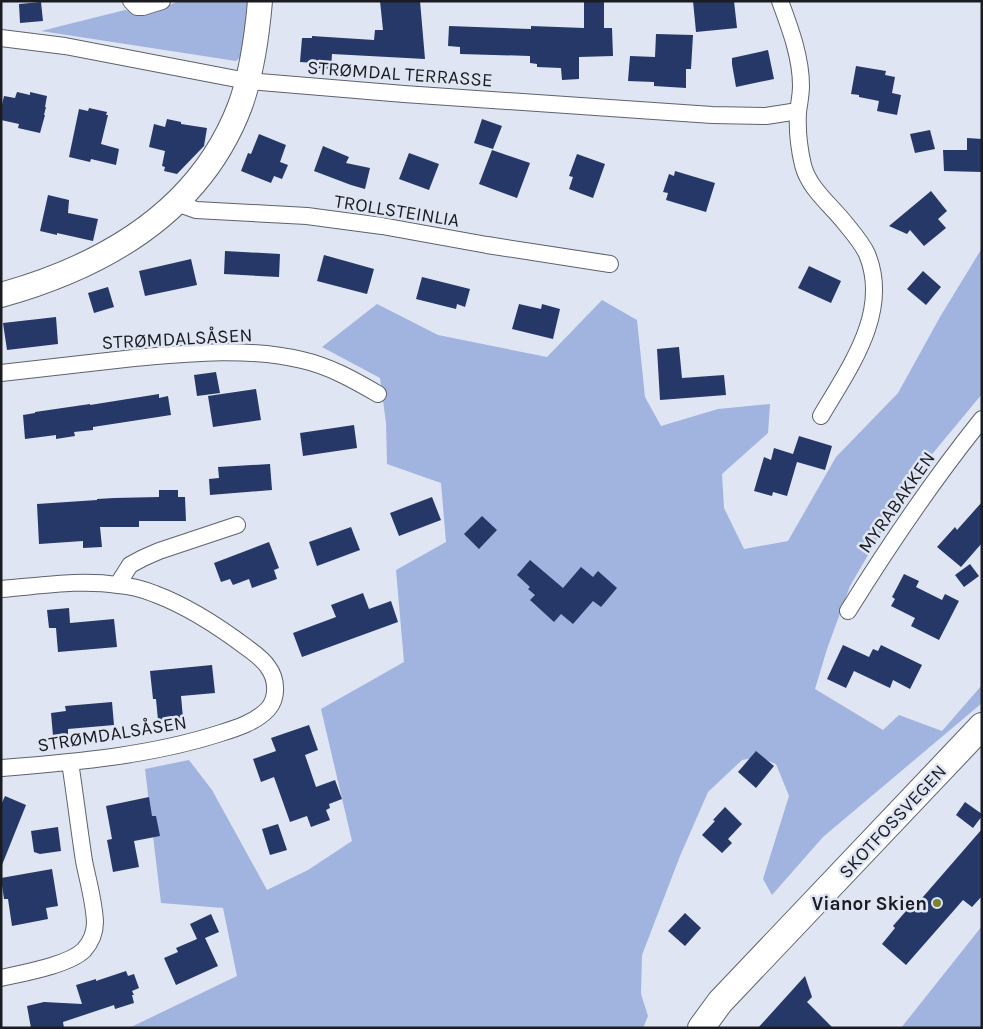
<svg xmlns="http://www.w3.org/2000/svg" width="983" height="1029" font-family="Karla,sans-serif">
<style>
.green{fill:#a0b4df}
.building{fill:#263867}
.lines{fill:none;stroke-linecap:round;stroke-linejoin:round}
.street-casing{stroke:#5d626d;stroke-width:18}
.secondary-casing{stroke:#5d626d;stroke-width:26}
.primary-casing{stroke:#5d626d;stroke-width:28}
.street{stroke:#fff;stroke-width:16}
.secondary{stroke:#fff;stroke-width:24}
.primary{stroke:#fff;stroke-width:26}
.poi-dot{fill:#798330;stroke:#dfe5f2;stroke-width:2}
.labels{text-anchor:middle;stroke-width:5;stroke-linejoin:round;paint-order:stroke}
.street-label{font-size:19px;fill:#1a1c21;stroke:#dfe5f2}
.poi-label{font-size:19px;font-weight:bold;fill:#1a1c21;stroke:#dfe5f2;text-anchor:end}
</style>
<rect width="100%" height="100%" fill="#dfe5f2"/>
<!-- green -->
<path class="green" d="M179,1H248L243,55L236,61L41,31L125,10L146,15Z
M982,248V394L914,476L850,586L827,649L815,689L883,730L899,715L942,731L982,685V703L823,837L772,895L763,879L789,796L776,764L758,757L742,760L708,792L680,856L642,955L641,994L648,1016L643,1028H129L237,976L223,908L161,903L145,769L189,760L212,790L267,890L308,870L352,841L321,709L404,662L396,570L446,542L441,483L387,464L386,423L380,378L322,347L377,304L438,335L547,357L602,300L637,320L645,397L661,426L718,409L770,404L768,433L722,474L724,508L744,549L788,541L836,457L898,393L940,317Z
M982,926V1028H901Z"/>
<!-- building -->
<path class="building" d="M380,1H420L425,59L332,54L331,69L314,68L315,63L300,62L302,38H312V36L374,40L375,30H383Z
M584,1H604V28H612L613,56L579,57V79L562,80L561,68L537,67V64L530,63V56L460,54V47L448,46L449,26L531,29V26L584,28Z
M693,1H734L737,28L696,32Z
M41,2L43,21L20,23L19,4Z
M656,34L693,35L691,69H686V88L654,86V82L628,81L630,56L655,57Z
M768,50L774,79L736,87L732,64V58Z
M856,66L886,71L885,75L895,77L892,93L901,95L897,115L877,111L879,101L859,97V95L851,94Z
M17,92L30,95V92L47,96L45,107H46L44,115H45L40,133L18,128L19,124L1,120V109L4,96L15,98Z
M89,108L107,112L106,115H108L101,144L119,149L116,165L91,159L90,162L69,157L79,109L88,111Z
M167,119L181,122V124L207,128L204,146L177,174L164,171L165,167L162,166L165,151L149,147L154,124L165,127Z
M482,119L502,126L493,149L474,143Z
M930,130L935,149L915,153L910,134Z
M259,134L286,145L280,162L288,165L282,179L274,176L271,183L241,171L248,153L251,154Z
M967,138L982,139V172L944,171L943,150H967Z
M323,146L349,157L346,163L370,168L365,189L351,185L314,171Z
M492,150L530,163L517,198L479,184Z
M409,153L439,164L429,190L399,179Z
M577,154L605,164L593,198L569,189L573,177L569,176Z
M675,171L715,183L706,212L666,200L668,193L663,192L669,174L674,176Z
M931,191L947,211L938,219L946,228L924,246L910,230L907,234L889,226Z
M48,195L69,200L68,213L98,219L93,241L57,233V235L40,231Z
M225,251L280,254L279,277L224,274Z
M324,255L374,269L367,294L317,281Z
M191,259L197,285L145,296L139,271Z
M809,266L841,281L831,303L798,288Z
M923,271L941,287L926,305L907,289Z
M422,277L470,289L465,307L457,304L456,309L416,299Z
M108,287L114,307L94,313L88,293Z
M519,304L541,309L542,304L560,309L553,339L512,329Z
M56,317L58,344L7,350L3,323Z
M679,347L682,378L724,375L726,395L660,400L657,349Z
M216,372L220,393L197,396L194,375Z
M256,389L261,420L213,427L208,396Z
M159,394V398L168,396L171,415L93,427V430L74,432L75,436L56,439V435L25,439L23,415L35,413V412L90,404V405Z
M354,425L357,448L303,456L300,433Z
M799,436L832,446L825,470L797,462L787,496L773,492L772,496L754,491L764,457L771,460L774,448L793,454Z
M270,464L272,490L210,495L209,479L219,478L218,467Z
M159,490H178V497H185L186,521H139V527H100L102,547L83,548V541L39,544L37,504L97,500V499L114,498L159,497Z
M432,497L441,520L399,536L390,513Z
M982,502V543L961,567L937,547L955,527L957,530Z
M482,516L497,530L479,549L464,534Z
M351,527L360,550L317,566L309,542Z
M269,542L279,568L274,570L277,579L252,588L249,579L233,585L230,579L221,582L214,563Z
M530,560L563,588L581,567L593,577L598,571L617,588L601,607L593,601L573,624L561,614L554,622L530,600L535,595L528,589L530,587L517,575Z
M970,564L979,576L964,587L955,575Z
M904,574L919,581L916,587L942,600L945,594L959,601L939,640L911,626L915,618L891,606L895,599L892,597Z
M363,593L369,609L391,601L398,622L302,657L293,633L336,617L331,605Z
M69,608L70,623L114,619L117,647L58,652L56,628H49L47,610Z
M843,645L869,657L873,649L878,651L881,645L922,665L910,689L893,680L890,688L854,671L846,688L827,679Z
M212,665L215,693L181,696L183,718L158,720L156,699H153L150,671Z
M112,702L114,725L68,729V735L53,736L51,713L66,711L65,706Z
M309,725L318,750L305,755L316,787L335,780L342,799L329,804L330,808L326,810L330,820L311,827L307,816L290,822L274,777L261,782L253,759L276,751L271,738Z
M756,751L774,766L756,788L738,772Z
M5,796L26,805L2,865L1,805Z
M149,797L152,816H156L160,836L134,841L139,867L113,872L107,840L112,839L106,806Z
M965,802L982,814V816L973,828L956,815Z
M725,807L742,824L728,839L732,843L722,853L702,835L715,821L713,820Z
M278,824L287,850L270,855L262,829Z
M58,827L61,851L40,854L34,852L31,831Z
M982,829V896L972,907L963,900L906,965L882,944L895,928L893,926L913,903L916,905Z
M52,869L58,906L46,908L48,919L12,926L8,899H4L1,878Z
M685,913L701,928L685,946L668,931Z
M211,914L219,932L205,938L218,966L176,985L164,958L178,952L176,948L197,939L190,924Z
M126,971L128,976L134,974L139,988L132,991L134,995H132L134,1003L115,1009L114,1005L63,1022L64,1028H31L27,1006L44,1002L82,1004L76,985L96,979V981Z
M805,976L812,997L807,1002L833,1028H758Z"/>
<g class="lines">
<defs>
<path id="street" d="M131,1L137,7H143L162,1
M780,1C790,28 801,57 801,86C801,95 799,104 798,112C797,130 799,148 803,165C809,189 831,205 845,223C853,233 862,243 867,254C891,312 849,368 821,416
M1,38L65,46L247,81L404,94L712,115L766,116L798,111
M178,202L185,206L196,210L307,216L382,226L487,245L610,264
M1,373C46,368 90,363 134,358C189,353 247,347 302,360C329,366 354,380 378,394
M118,584L130,565L143,558L159,551L237,525
M1,589C40,586 80,579 118,585C131,586 143,589 155,594C187,606 218,626 246,647C254,653 263,659 268,667C277,679 278,698 268,709C256,722 237,728 221,733C150,756 75,762 1,768
M848,611C889,545 933,480 982,419
M1,978C23,973 69,965 84,950C91,942 95,932 95,922C94,901 88,881 84,861C79,828 75,795 70,762"/>
<path id="secondary" d="M1,295C105,266 200,211 240,106C252,73 257,36 260,1"/>
<path id="primary" d="M701,1028L720,1002L982,726"/>
</defs>
<!-- street casing -->
<use href="#street" class="street-casing"/>
<!-- secondary casing -->
<use href="#secondary" class="secondary-casing"/>
<!-- primary casing -->
<use href="#primary" class="primary-casing"/>
<!-- street -->
<use href="#street" class="street"/>
<!-- secondary -->
<use href="#secondary" class="secondary"/>
<!-- primary -->
<use href="#primary" class="primary"/>
</g>
<!-- markers -->
<circle class="poi-dot" cx="937" cy="903" r="5"/>
<g class="labels">
<!-- street labels -->
<g class="street-label">
<text transform="translate(400 73) rotate(4)" y="7">STRØMDAL TERRASSE</text>
<text transform="translate(397 210) rotate(9)" y="7">TROLLSTEINLIA</text>
<text transform="translate(177 338) rotate(-3)" y="7">STRØMDALSÅSEN</text>
<text transform="translate(896 502) rotate(-55)" y="7">MYRABAKKEN</text>
<text transform="translate(112 733) rotate(-9)" y="7">STRØMDALSÅSEN</text>
<text transform="translate(892 821) rotate(-47)" y="7">SKOTFOSSVEGEN</text>
</g>
<!-- poi labels -->
<g class="poi-label">
<text x="927" y="910">Vianor Skien</text>
</g>
</g>
<!-- border -->
<rect width="983" height="1029" fill="none" stroke="#1a1c21" stroke-width="5"/>
</svg>
